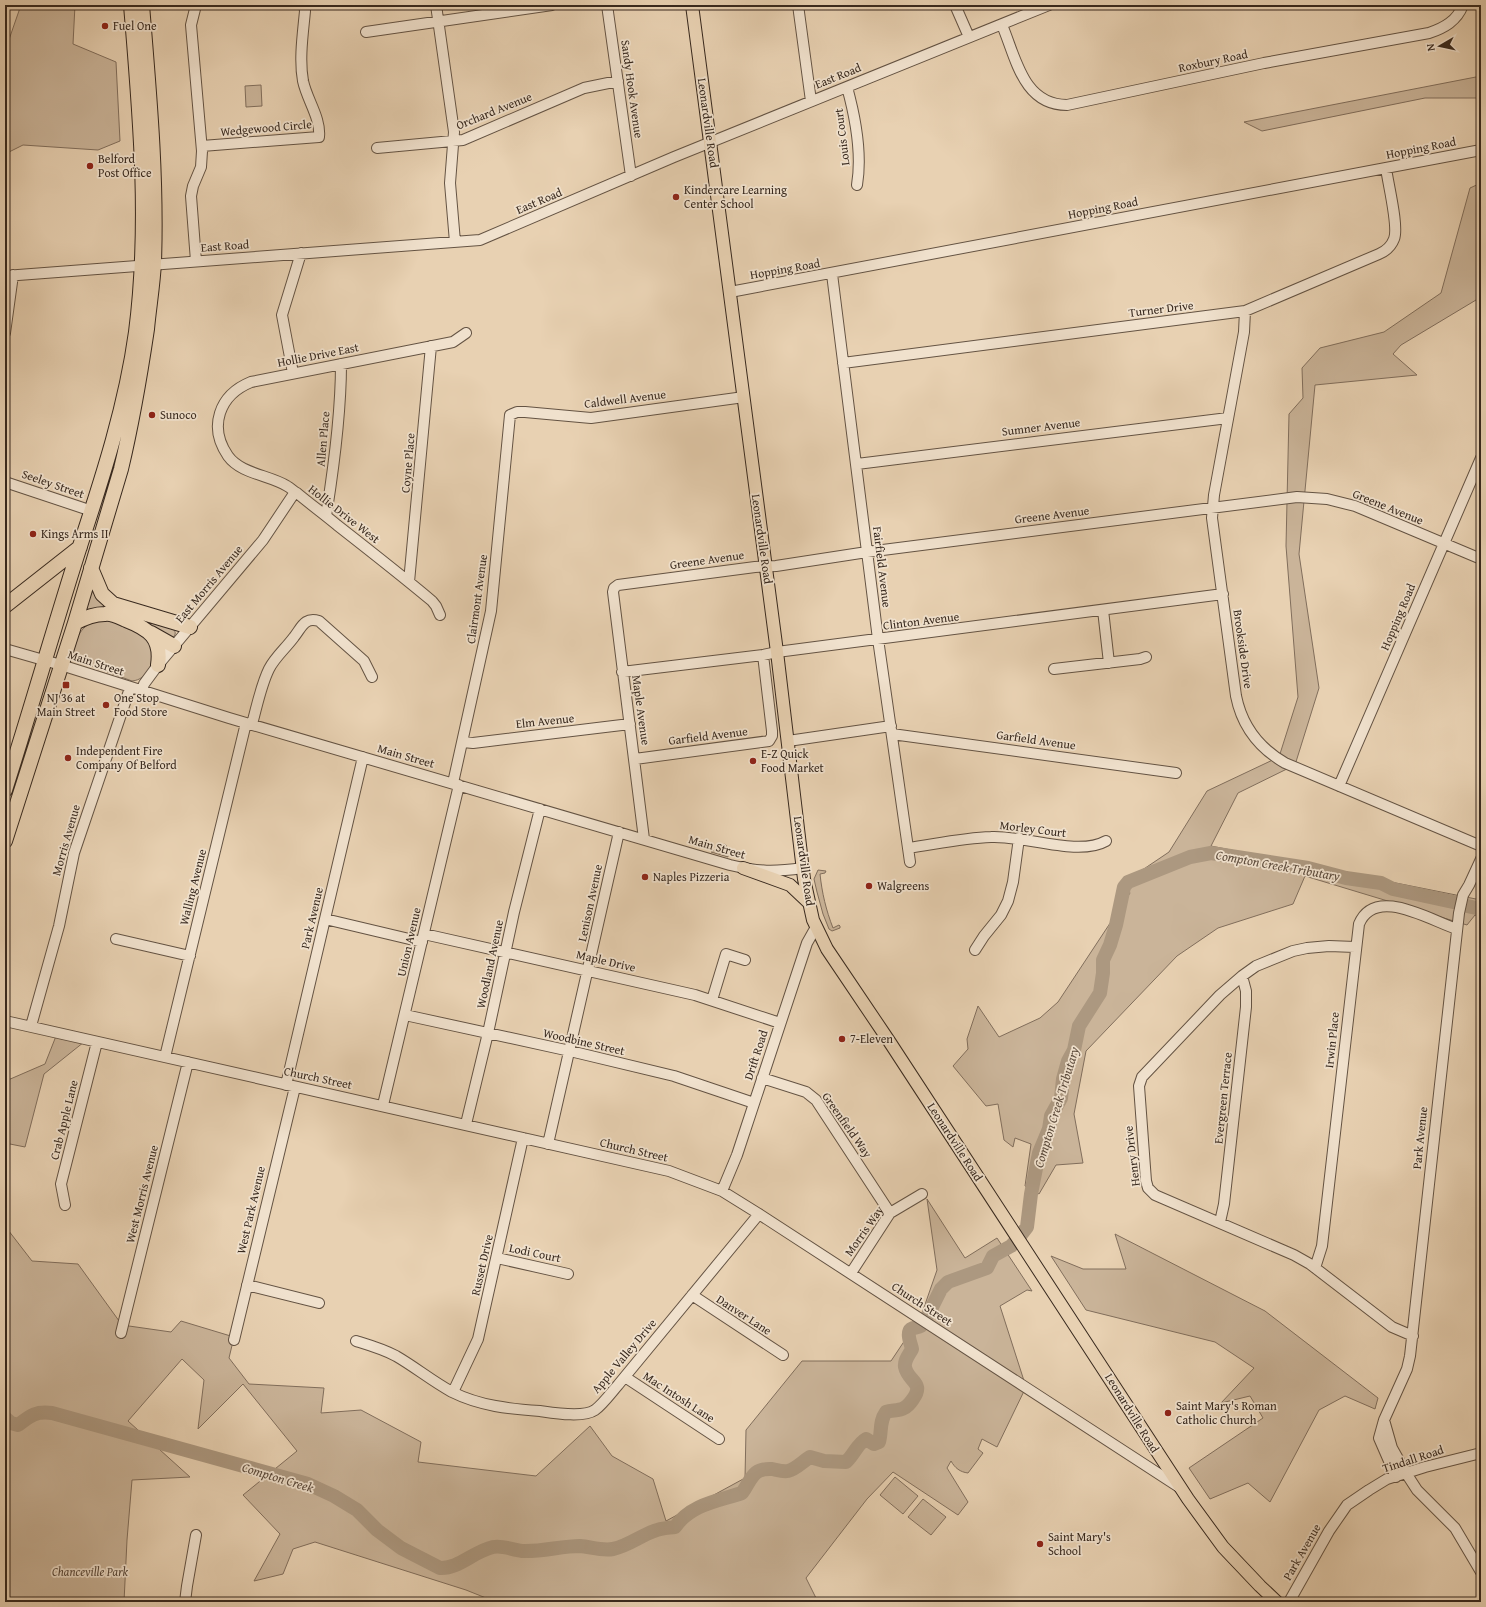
<svg xmlns="http://www.w3.org/2000/svg" width="1486" height="1607" font-family="'Gentium Book Plus',serif">
<style>
.green{fill:#cab499;stroke:#816e5c}
.lines{fill:none;stroke-linecap:round;stroke-linejoin:round}
.river{stroke:#ac9880;stroke-width:14}
.minor-casing{stroke:#645343;stroke-width:12}
.major-casing{stroke:#38291e;stroke-width:14}
.highway-casing{stroke:#38291e;stroke-width:16}
.minor{stroke:#f0e1cd;stroke-width:10}
.major{stroke:#e8d1b2;stroke-width:12}
.highway{stroke:#e8d1b2;stroke-width:14}
.poi-dot{fill:#8f2418;stroke:#f0e1cd;stroke-width:1.5}
.labels{text-anchor:middle;stroke-width:3.5;stroke-linejoin:round;paint-order:stroke}
.poi-label{font-size:12px;fill:#38291e;stroke:#f0e1cd;text-anchor:start}
.street-label{font-size:12px;fill:#38291e;stroke:#f0e1cd}
.park-label{font-size:12px;font-style:italic;fill:#554537;stroke:#f0e1cd}
.water-label{font-size:13px;font-style:italic;fill:#5b4a3b;stroke:#f0e1cd}
</style>
<rect width="100%" height="100%" fill="#e8d1b2"/>
<filter id="stains"><feTurbulence type="fractalNoise" baseFrequency=".005" numOctaves="4"/><feColorMatrix values="0 0 0 0 .2 0 0 0 0 .09 0 0 0 0 .02 0 0 0 .5 -.17"/></filter>
<radialGradient id="worn" r=".72"><stop offset=".6" stop-color="#630" stop-opacity="0"/><stop offset="1" stop-color="#630" stop-opacity=".3"/></radialGradient>
<!-- green -->
<path class="green" d="M21,5H75L73,44L116,62L120,141L98,150L23,145L5,154V51Z
M1481,76V98H1425L1262,131L1244,122Z
M261,85L262,106L246,107L245,86Z
M1481,183V297L1401,345L1393,354L1417,375L1315,385L1299,554L1319,688L1295,765L1238,793L1211,846L1481,900V917L1475,915L1467,925L1305,876L1293,904L1218,928L1177,956L1086,1051L1074,1114L1083,1163L1056,1165L1039,1194L1025,1186L1031,1144L1015,1138L1013,1147L1004,1140L998,1104L986,1106L953,1066L968,1049L967,1039L978,1006L999,1037L1040,1018L1058,1002L1130,893L1123,883L1169,852L1207,791L1279,757L1298,697L1286,546L1289,414L1303,398L1302,368L1320,348L1384,332L1441,293L1470,188Z
M92,584L111,609L85,613Z
M127,614L173,629C177,633 175,635 172,639Z
M103,618C121,624 150,629 152,650C153,656 152,664 149,669C144,676 141,680 132,681L78,661L72,654C78,633 81,625 103,618Z
M725,844L726,845L728,857L711,852Z
M818,870L826,871L825,873L820,874C822,893 826,910 833,928L839,925L840,926V928L832,931L829,929L823,914L817,892L814,879Z
M58,1031L89,1038L44,1074L25,1147L5,1143V1090L8,1080L45,1064Z
M927,1199L965,1258L997,1238L1032,1291L1027,1290L1000,1306L1026,1387L997,1447L982,1439L978,1449L983,1453L968,1473C960,1472 955,1468 951,1461L947,1468L968,1502L958,1515L893,1472L867,1499L806,1578L818,1602H496L466,1590L315,1542L293,1549L283,1574L254,1581L280,1534L243,1495L297,1451L243,1384L198,1429L204,1380L182,1359L128,1421L190,1477L132,1480L127,1540L124,1602H5V1226L32,1261L78,1264L122,1325L171,1332L181,1321L234,1337L229,1358L249,1384L324,1388L321,1413L361,1410L421,1442L418,1462L536,1476L590,1426L612,1456L653,1479L666,1521L745,1478L746,1430L802,1361H891L921,1316L937,1270Z
M1115,1234L1265,1311L1378,1398L1375,1409L1345,1396L1319,1410L1270,1502L1248,1483L1210,1499L1189,1468L1263,1418L1250,1396L1221,1403L1254,1368L1215,1342L1086,1310L1051,1256L1083,1269H1126Z
M895,1477L918,1496L903,1514L880,1495Z
M923,1499L946,1517L931,1535L908,1517Z"/>
<g class="lines">
<!-- river -->
<path class="river" d="M1467,906L1481,909
M928,1315L941,1289L948,1282L987,1268L993,1256L1011,1246L1017,1240L1027,1227L1031,1194L1039,1153L1049,1129L1051,1116L1061,1098L1063,1079L1068,1061L1074,1050L1079,1026L1100,993L1103,973V960L1110,945L1116,925L1124,887L1128,882L1190,857L1211,853L1308,868L1346,878L1381,883L1393,889L1453,902
M5,1418L11,1423L18,1425C31,1415 36,1411 52,1413L308,1484L334,1496L357,1510L377,1530L401,1548L440,1568C459,1569 474,1551 493,1547C503,1545 512,1550 522,1551C542,1552 561,1546 580,1546C591,1547 602,1551 613,1549C628,1546 640,1536 654,1531C661,1528 668,1528 675,1527C691,1504 718,1501 742,1493C752,1479 752,1468 772,1469C777,1470 783,1472 788,1471C796,1469 802,1462 810,1457L824,1461L846,1462C854,1455 857,1444 866,1439L874,1444L879,1442C882,1431 879,1422 886,1412C892,1410 899,1411 904,1408C908,1406 911,1402 913,1399C925,1382 908,1382 905,1367C904,1360 909,1355 912,1349C911,1344 906,1333 911,1329C914,1327 918,1328 921,1326"/>
<defs>
<path id="minor" d="M436,5L454,132L450,183L455,242
M607,5L631,176
M798,5L811,101
M955,5L969,37
M1002,25C1016,58 1023,105 1067,105L1264,63L1429,33C1444,28 1457,21 1463,5
M366,32L552,5
M847,87C855,116 862,155 857,185
M202,146L319,137C321,118 307,100 303,81C299,59 303,33 305,11L304,5
M377,148L463,140L584,88L618,81
M196,261L191,196L193,186L201,167L202,151L191,25L196,5
M832,274L878,639L910,862
M5,276L480,240L674,157L1049,5
M730,292L1481,150
M1245,311L1244,332L1214,495L1212,518L1236,696C1242,726 1259,748 1285,763L1481,846
M5,333L13,275
M843,363L1245,311L1379,254C1386,251 1391,247 1394,239C1399,227 1388,184 1386,168
M293,373L282,315L301,253
M857,464L1228,418
M5,482L92,511
M326,516C334,466 341,414 341,364
M409,582L431,346
M1103,610L1109,663
M440,615L436,606L432,601C401,575 369,550 337,525C324,514 310,504 297,493C293,491 291,488 287,486C269,475 241,474 228,456C208,427 219,395 251,382L453,342L466,333
M5,649L61,665L229,718L730,865C759,872 774,872 803,868
M1054,669L1140,659L1146,657
M622,672L763,655L777,652L1223,594
M142,691L144,684L158,665L263,540L295,492
M252,724C257,706 261,685 269,669C275,657 286,648 294,637C302,627 304,617 319,621L364,661L372,677
M892,734L1176,773
M788,741L891,726
M463,742L473,743L630,724
M635,759L769,741L772,736V731L763,655
M453,783L491,611L510,415L517,412H525L591,418L744,397
M1339,786L1481,458
M644,839L613,592L614,588L618,585L755,567L776,566L867,552L1297,497L1327,499L1355,506L1481,559
M908,848C936,844 963,838 991,837C1024,835 1078,857 1106,841
M325,919L422,942
M424,934L695,995L780,1023
M116,939L190,956
M1355,947L1329,946L1307,948L1293,951L1256,966L1242,976L1220,995L1142,1077L1139,1086L1146,1181L1148,1188L1155,1195L1294,1255L1310,1264L1392,1327L1413,1336
M975,950L984,936L1001,915L1008,901L1013,882L1019,838
M712,1000L726,954L745,960
M405,1015L570,1051L674,1076L754,1103
M5,1021L669,1171L722,1191L759,1214L1179,1487
M31,1026L59,926L74,853L130,688
M165,1057L246,723
M762,1078L806,1092L816,1100L890,1213
M286,1085L363,757
M383,1105L459,785
M466,1124L488,1033L514,912L540,809
M548,1144L619,832
M722,1191L737,1155L807,943L816,927
M65,1205L61,1184L97,1042
M1220,1222L1224,1204L1246,1007V991L1242,976
M497,1258L568,1274
M1315,1268L1322,1246L1359,924C1375,885 1431,921 1457,929
M851,1273L890,1213L922,1194
M247,1285L319,1303
M692,1295L783,1355
M121,1333L188,1062
M234,1340L295,1087
M356,1341C369,1345 383,1349 396,1356C415,1367 432,1381 452,1392C480,1406 510,1409 540,1411C554,1413 583,1418 595,1410C603,1404 611,1393 618,1385L759,1214
M625,1377L719,1439
M453,1392L478,1339L523,1138
M1384,1420L1407,1369L1410,1356L1459,913L1463,895L1469,885L1481,859
M1396,1477L1379,1438L1384,1420L1392,1448L1406,1473L1417,1490L1455,1528L1481,1572
M185,1602L187,1586L196,1535
M1289,1602L1329,1531L1347,1505L1369,1490L1387,1479L1425,1467L1481,1453"/>
<path id="major" d="M692,5L777,652L804,879L813,920L827,949L889,1041L1188,1499L1223,1547L1260,1586L1277,1602
M743,868L790,885L808,902"/>
<path id="highway" d="M91,568L102,594L113,604L190,627
M5,606L80,547
M75,623C84,618 94,614 105,614C112,613 119,617 126,620C149,629 162,638 158,665
M151,633L174,646
M5,790C31,709 54,627 80,546C103,476 126,405 136,332C150,223 140,114 131,5
M5,841L75,623L121,469C132,423 140,376 147,329C149,307 153,284 154,262C157,176 149,91 142,5"/>
</defs>
<!-- minor casing -->
<use href="#minor" class="minor-casing"/>
<!-- major casing -->
<use href="#major" class="major-casing"/>
<!-- highway casing -->
<use href="#highway" class="highway-casing"/>
<!-- minor -->
<use href="#minor" class="minor"/>
<!-- major -->
<use href="#major" class="major"/>
<!-- highway -->
<use href="#highway" class="highway"/>
</g>
<!-- markers -->
<g class="poi-dot">
<circle cx="105" cy="26" r="4"/>
<circle cx="90" cy="166" r="4"/>
<circle cx="676" cy="197" r="4"/>
<circle cx="152" cy="415" r="4"/>
<circle cx="33" cy="534" r="4"/>
<rect x="62" y="681" width="8" height="8" rx="2"/>
<circle cx="106" cy="705" r="4"/>
<circle cx="68" cy="758" r="4"/>
<circle cx="753" cy="761" r="4"/>
<circle cx="645" cy="877" r="4"/>
<circle cx="869" cy="886" r="4"/>
<circle cx="842" cy="1039" r="4"/>
<circle cx="1168" cy="1413" r="4"/>
<circle cx="1040" cy="1544" r="4"/>
</g>
<g class="labels">
<!-- poi labels -->
<g class="poi-label">
<text x="113" y="30">Fuel One</text>
<text x="98" y="163">Belford<tspan x="98" dy="14">Post Office</tspan></text>
<text x="684" y="194">Kindercare Learning<tspan x="684" dy="14">Center School</tspan></text>
<text x="160" y="419">Sunoco</text>
<text x="41" y="538">Kings Arms II</text>
<text x="66" y="702" text-anchor="middle">NJ 36 at<tspan x="66" dy="14">Main Street</tspan></text>
<text x="114" y="702">One Stop<tspan x="114" dy="14">Food Store</tspan></text>
<text x="76" y="755">Independent Fire<tspan x="76" dy="14">Company Of Belford</tspan></text>
<text x="761" y="758">E-Z Quick<tspan x="761" dy="14">Food Market</tspan></text>
<text x="653" y="881">Naples Pizzeria</text>
<text x="877" y="890">Walgreens</text>
<text x="850" y="1043">7-Eleven</text>
<text x="1176" y="1410">Saint Mary's Roman<tspan x="1176" dy="14">Catholic Church</tspan></text>
<text x="1048" y="1541">Saint Mary's<tspan x="1048" dy="14">School</tspan></text>
</g>
<!-- street labels -->
<g class="street-label">
<text transform="translate(1213 61) rotate(-12)" y="4">Roxbury Road</text>
<text transform="translate(838 76) rotate(-22)" y="4">East Road</text>
<text transform="translate(632 89) rotate(82)" y="4">Sandy Hook Avenue</text>
<text transform="translate(494 111) rotate(-22)" y="4">Orchard Avenue</text>
<text transform="translate(708 123) rotate(82)" y="4">Leonardville Road</text>
<text transform="translate(266 128) rotate(-5)" y="4">Wedgewood Circle</text>
<text transform="translate(842 137) rotate(-97)" y="4">Louis Court</text>
<text transform="translate(1421 148) rotate(-11)" y="4">Hopping Road</text>
<text transform="translate(539 201) rotate(-23)" y="4">East Road</text>
<text transform="translate(1103 208) rotate(-11)" y="4">Hopping Road</text>
<text transform="translate(225 246) rotate(-4)" y="4">East Road</text>
<text transform="translate(785 269) rotate(-10)" y="4">Hopping Road</text>
<text transform="translate(1161 309) rotate(-7)" y="4">Turner Drive</text>
<text transform="translate(318 355) rotate(-11)" y="4">Hollie Drive East</text>
<text transform="translate(625 399) rotate(-7)" y="4">Caldwell Avenue</text>
<text transform="translate(1041 427) rotate(-7)" y="4">Sumner Avenue</text>
<text transform="translate(323 439) rotate(-85)" y="4">Allen Place</text>
<text transform="translate(408 463) rotate(-85)" y="4">Coyne Place</text>
<text transform="translate(53 484) rotate(19)" y="4">Seeley Street</text>
<text transform="translate(1388 507) rotate(22)" y="4">Greene Avenue</text>
<text transform="translate(344 514) rotate(38)" y="4">Hollie Drive West</text>
<text transform="translate(1052 515) rotate(-7)" y="4">Greene Avenue</text>
<text transform="translate(762 539) rotate(82)" y="4">Leonardville Road</text>
<text transform="translate(707 560) rotate(-8)" y="4">Greene Avenue</text>
<text transform="translate(882 567) rotate(83)" y="4">Fairfield Avenue</text>
<text transform="translate(209 584) rotate(-50)" y="4">East Morris Avenue</text>
<text transform="translate(477 599) rotate(-82)" y="4">Clairmont Avenue</text>
<text transform="translate(1398 617) rotate(-67)" y="4">Hopping Road</text>
<text transform="translate(921 621) rotate(-7)" y="4">Clinton Avenue</text>
<text transform="translate(1243 649) rotate(82)" y="4">Brookside Drive</text>
<text transform="translate(96 663) rotate(18)" y="4">Main Street</text>
<text transform="translate(641 710) rotate(82)" y="4">Maple Avenue</text>
<text transform="translate(545 721) rotate(-6)" y="4">Elm Avenue</text>
<text transform="translate(708 736) rotate(-7)" y="4">Garfield Avenue</text>
<text transform="translate(1036 740) rotate(8)" y="4">Garfield Avenue</text>
<text transform="translate(406 756) rotate(16)" y="4">Main Street</text>
<text transform="translate(1033 829) rotate(7)" y="4">Morley Court</text>
<text transform="translate(66 840) rotate(-74)" y="4">Morris Avenue</text>
<text transform="translate(717 847) rotate(16)" y="4">Main Street</text>
<text transform="translate(804 861) rotate(82)" y="4">Leonardville Road</text>
<text transform="translate(193 887) rotate(-76)" y="4">Walling Avenue</text>
<text transform="translate(590 903) rotate(-78)" y="4">Lenison Avenue</text>
<text transform="translate(312 918) rotate(-77)" y="4">Park Avenue</text>
<text transform="translate(409 942) rotate(-77)" y="4">Union Avenue</text>
<text transform="translate(606 961) rotate(13)" y="4">Maple Drive</text>
<text transform="translate(490 964) rotate(-78)" y="4">Woodland Avenue</text>
<text transform="translate(1332 1040) rotate(-84)" y="4">Irwin Place</text>
<text transform="translate(584 1042) rotate(13)" y="4">Woodbine Street</text>
<text transform="translate(756 1055) rotate(-72)" y="4">Drift Road</text>
<text transform="translate(318 1078) rotate(12)" y="4">Church Street</text>
<text transform="translate(1223 1098) rotate(-84)" y="4">Evergreen Terrace</text>
<text transform="translate(64 1120) rotate(-76)" y="4">Crab Apple Lane</text>
<text transform="translate(847 1125) rotate(55)" y="4">Greenfield Way</text>
<text transform="translate(1420 1138) rotate(-84)" y="4">Park Avenue</text>
<text transform="translate(955 1142) rotate(57)" y="4">Leonardville Road</text>
<text transform="translate(634 1150) rotate(13)" y="4">Church Street</text>
<text transform="translate(1132 1156) rotate(-97)" y="4">Henry Drive</text>
<text transform="translate(142 1194) rotate(-76)" y="4">West Morris Avenue</text>
<text transform="translate(251 1210) rotate(-77)" y="4">West Park Avenue</text>
<text transform="translate(864 1231) rotate(-55)" y="4">Morris Way</text>
<text transform="translate(535 1253) rotate(12)" y="4">Lodi Court</text>
<text transform="translate(482 1265) rotate(-77)" y="4">Russet Drive</text>
<text transform="translate(922 1304) rotate(33)" y="4">Church Street</text>
<text transform="translate(744 1315) rotate(33)" y="4">Danver Lane</text>
<text transform="translate(624 1356) rotate(-50)" y="4">Apple Valley Drive</text>
<text transform="translate(679 1397) rotate(33)" y="4">Mac Intosh Lane</text>
<text transform="translate(1132 1413) rotate(58)" y="4">Leonardville Road</text>
<text transform="translate(1413 1459) rotate(-18)" y="4">Tindall Road</text>
<text transform="translate(1302 1552) rotate(-60)" y="4">Park Avenue</text>
</g>
<!-- park labels -->
<g class="park-label">
<text x="90" y="1576">Chanceville Park</text>
</g>
<!-- water labels -->
<g class="water-label">
<text transform="translate(1278 865) rotate(10)" y="5">Compton Creek Tributary</text>
<text transform="translate(1056 1107) rotate(-73)" y="5">Compton Creek Tributary</text>
<text transform="translate(278 1477) rotate(17)" y="5">Compton Creek</text>
</g>
</g>
<!-- margin -->
<rect width="1486" height="1607" fill="none" stroke="#e8d1b2" stroke-width="20"/>
<rect x="6" y="6" width="1474" height="1595" fill="none" stroke="#38291e" stroke-width="2"/>
<rect x="10" y="10" width="1466" height="1587" fill="none" stroke="#38291e"/>
<!-- north arrow -->
<g transform="translate(1440 46) rotate(261)" stroke="#f0e1cd" stroke-width="3" paint-order="stroke">
<path d="M0-3L7 15L0 10L-7 15Z" fill="#38291e"/>
<text y="-6" font-size="11" font-weight="bold" text-anchor="middle" fill="#38291e">N</text>
</g>
<rect width="100%" height="100%" filter="url(#stains)"/>
<rect width="100%" height="100%" fill="url(#worn)"/>
</svg>
